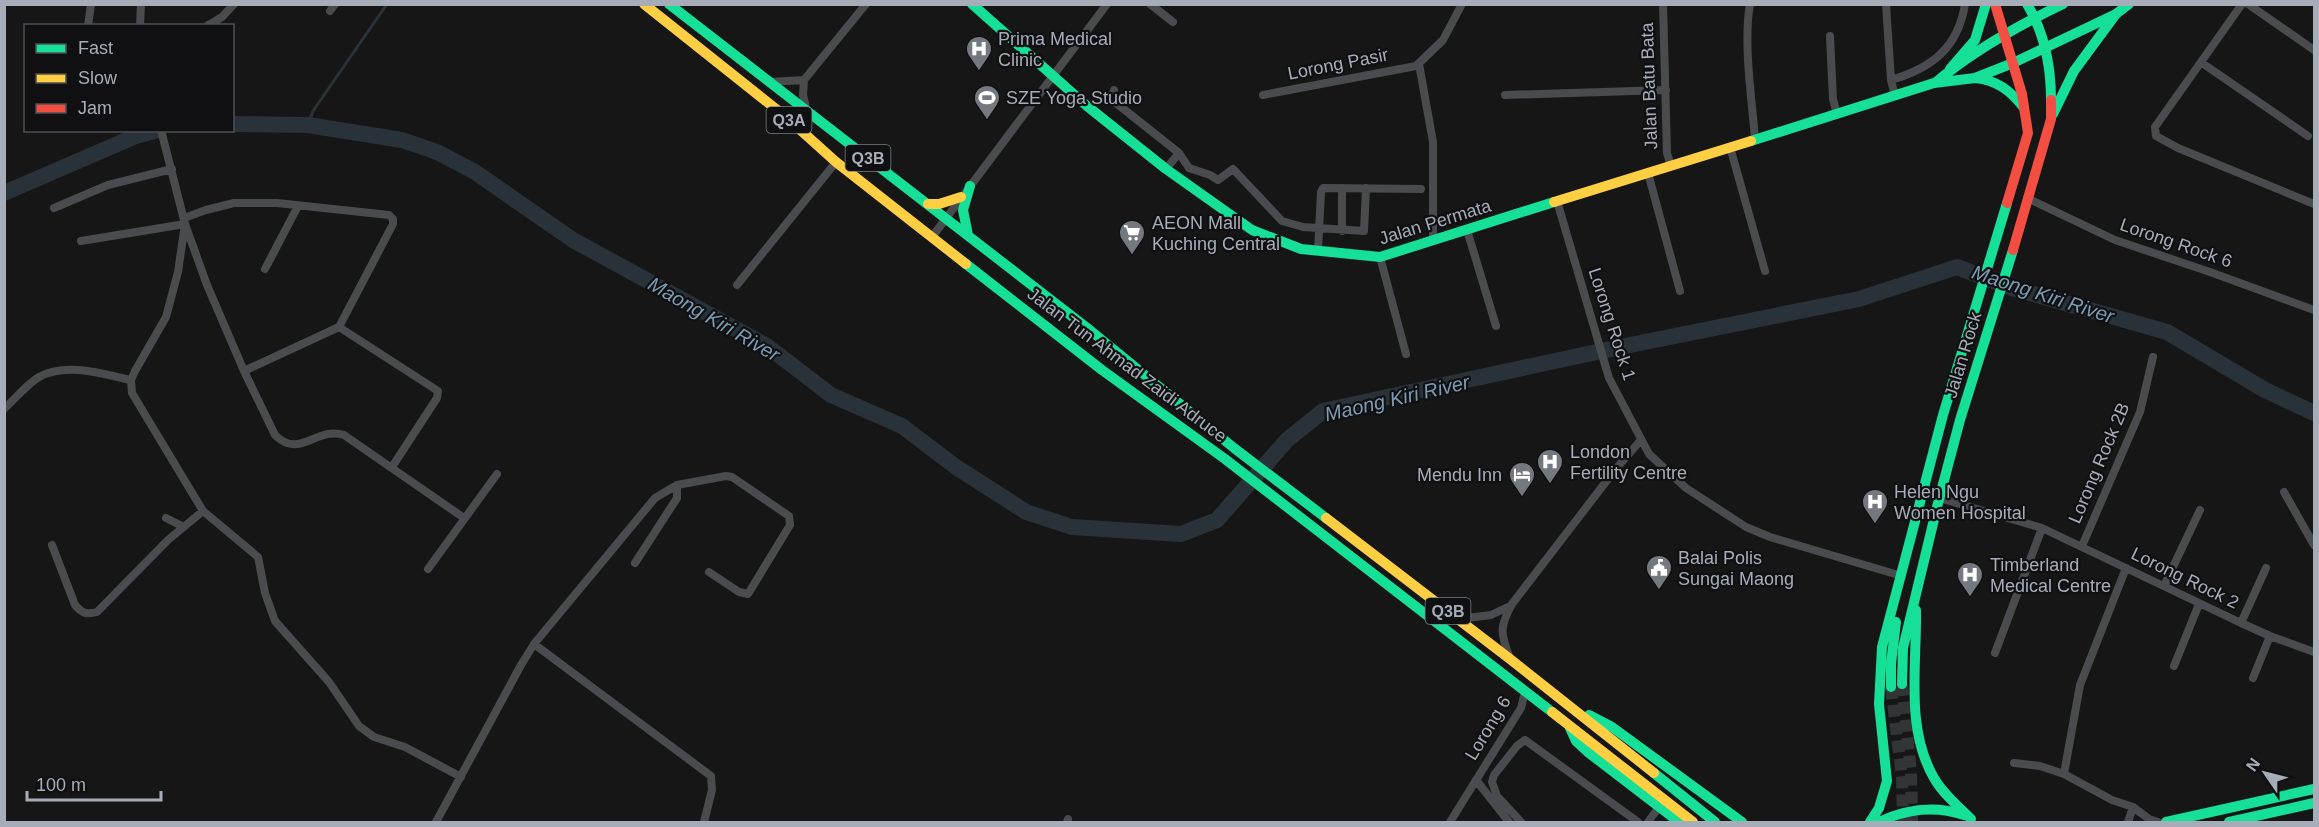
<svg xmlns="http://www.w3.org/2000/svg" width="2319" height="827" font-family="Helvetica,sans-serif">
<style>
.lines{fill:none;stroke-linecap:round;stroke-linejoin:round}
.stream{stroke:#293238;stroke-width:3}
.river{stroke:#293238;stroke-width:16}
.primary-tunnel{stroke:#333436;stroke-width:12;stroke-dasharray:12 6;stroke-linecap:butt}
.street{stroke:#4a4b4f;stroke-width:8}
.fast{stroke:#16e098;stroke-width:10}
.slow{stroke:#ffcf43;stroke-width:10}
.jam{stroke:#f24e42;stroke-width:10}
.labels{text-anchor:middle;stroke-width:4.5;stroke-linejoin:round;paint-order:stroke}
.shield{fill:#101012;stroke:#7a7e86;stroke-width:1.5}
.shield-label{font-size:16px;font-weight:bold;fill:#a7adb8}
.poi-label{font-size:18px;fill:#a7adb8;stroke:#101012;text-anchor:start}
.street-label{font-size:18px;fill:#a7adb8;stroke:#101012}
.water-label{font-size:20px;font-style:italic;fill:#7d9cb3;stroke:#101012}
</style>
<rect width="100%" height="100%" fill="#161616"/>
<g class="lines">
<!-- stream -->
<path class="stream" d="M308,125L313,111L387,4"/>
<!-- river -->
<path class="river" d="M232,124L308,125L402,140L437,152L475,172L573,240L767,346L831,395L902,426L956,467L1026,512L1072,527L1181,534L1217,520L1287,440L1323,411L1620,347L1859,299L1957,267L2012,288L2167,332L2265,390L2314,413
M4,193L136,136L158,130"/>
<!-- primary-tunnel -->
<path class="primary-tunnel" d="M1902,684L1911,773L1912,822
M1891,687L1902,777L1903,822"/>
<!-- street -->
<path class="street" d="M1150,4L1173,22
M1663,4L1667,153L1671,166
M1750,4C1743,43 1752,100 1755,139
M1886,4L1891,80L1895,96
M2242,4L2155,127L2156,136L2178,148L2314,204
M2248,4L2314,50
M330,11L335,4
M88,26L91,4
M140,26L141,4
M207,26L222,17L234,4
M1830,36L1833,99L1837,114
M2202,63L2308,136
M1419,64L1433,142V240
M1891,80C1932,68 1958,48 1965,4
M769,82L804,80
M1114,90L1112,96L1116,103L1179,153L1189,168L1210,175L1218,180L1233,169L1282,221L1303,227L1364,231L1366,188
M1263,95L1416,66L1443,40L1462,4
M1505,95L1666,90
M807,112L803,95L804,80L866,4
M161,130L185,224L178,272L166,317L135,371L131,380L132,393L203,511L258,557L265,593L275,621L329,682L359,726L374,737L405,747L461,777
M1730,147L1765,271
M1166,169L1179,153
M1648,173L1680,291
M1342,188V231
M2029,199L2115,240L2210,272L2314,310
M1557,201L1609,378L1649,454L1686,488L1746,527L1770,537L1902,576
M54,208L108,185L172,169
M184,218L206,210L234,203H277L389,215L393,219V224L339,327L244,371L275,435C300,460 316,426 344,435L464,518
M1467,230L1496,326
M932,237L1107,4
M81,241L185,224L207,285L244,371
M1318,251L1321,192L1323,188L1421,189
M1380,257L1406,354
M265,269L298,206
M737,285L836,162
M339,327L438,391L437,398L392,467
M4,409C16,398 26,385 39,377C66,362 103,374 131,380
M2284,492L2314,545
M1939,498L2042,528L2241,623L2270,636L2314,652
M166,518L182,526
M52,545L75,605C82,613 86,615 97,612L168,540L203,511
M2082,546L2140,412L2153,357
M635,563L677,498V485
M428,569L497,474
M2164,586L2200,510
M1459,619L1491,615L1510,606
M2241,623L2266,568
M534,644L711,776L712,790L704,822
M1995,653L2042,528
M1509,656C1500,632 1500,626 1512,604L1615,470L1640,441
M2174,666L2199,604
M2253,678L2270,636
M2014,763L2040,766L2064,774L2112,800L2133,807L2149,819L2158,822
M2064,774L2080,685L2126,568
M1476,780L1509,822
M436,822L521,665L534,644L655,498L677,485L726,476L732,477L789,516L790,525L748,594L739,592L709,572
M1067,822L1068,819
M1450,822L1521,708L1525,692
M1521,822L1497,796L1492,782L1494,775L1517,746L1525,740L1638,822
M1648,822L1659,807
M2128,822L2133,807"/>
<!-- fast -->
<path class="fast" d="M669,4L1091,331L1234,448L1326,518
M972,4L1087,106L1166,169L1252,230L1301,249L1380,257L1554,202
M2027,4C2044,32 2051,67 2051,100
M1950,69L1975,40L1986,4
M1975,78C1997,80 2011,91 2024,108
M1935,83C1974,50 2017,26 2063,4
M2053,114L2074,71L2116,14
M1751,141L1934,83L1975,78L2013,63L2116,14L2129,4
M968,235L963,210L970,186
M966,264L1102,370L1225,459L1552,712
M1916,610C1917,665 1905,728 1934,778C1943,794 1958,806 1971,819
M1902,684L1903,648L1937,507L1960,420L2013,250
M1891,687V664L1896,622
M1589,715L1612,727L1742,822
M1570,728L1576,741L1589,753L1679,822
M1654,773L1715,822
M1870,822L1879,808L1887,781L1879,704L1882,647L1943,415L2007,203
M1879,822C1907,809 1934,805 1964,815
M2166,822L2314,789
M2229,822L2314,803"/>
<!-- slow -->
<path class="slow" d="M644,4L786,117L836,162L966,264
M1554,202L1751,141
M928,204H939L961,197
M1326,518L1510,659L1654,773
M1552,712L1693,822"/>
<!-- jam -->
<path class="jam" d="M1995,4L2022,94L2028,133L2007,203
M2013,250L2051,119V100"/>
</g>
<!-- icons -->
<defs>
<symbol id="hospital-pin" viewBox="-11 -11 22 30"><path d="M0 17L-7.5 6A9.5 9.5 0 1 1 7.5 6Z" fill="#74787f" stroke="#101012"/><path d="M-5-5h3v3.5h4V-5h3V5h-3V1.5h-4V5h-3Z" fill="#fff"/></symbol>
<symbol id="stadium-pin" viewBox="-11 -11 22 30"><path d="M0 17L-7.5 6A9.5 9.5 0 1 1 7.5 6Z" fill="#74787f" stroke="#101012"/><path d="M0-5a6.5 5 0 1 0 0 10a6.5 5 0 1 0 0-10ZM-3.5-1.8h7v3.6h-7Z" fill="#fff"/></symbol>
<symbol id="supermarket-pin" viewBox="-11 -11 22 30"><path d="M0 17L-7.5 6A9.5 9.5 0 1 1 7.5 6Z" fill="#74787f" stroke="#101012"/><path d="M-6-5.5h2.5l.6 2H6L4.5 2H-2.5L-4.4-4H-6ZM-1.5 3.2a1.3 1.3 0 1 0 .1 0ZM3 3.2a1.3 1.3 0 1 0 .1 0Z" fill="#fff"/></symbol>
<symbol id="hotel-pin" viewBox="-11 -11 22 30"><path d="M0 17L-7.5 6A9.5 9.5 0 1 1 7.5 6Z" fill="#74787f" stroke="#101012"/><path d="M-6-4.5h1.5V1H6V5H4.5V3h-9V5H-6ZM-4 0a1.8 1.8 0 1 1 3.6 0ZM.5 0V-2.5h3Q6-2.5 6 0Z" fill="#fff"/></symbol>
<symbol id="civic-pin" viewBox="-11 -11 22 30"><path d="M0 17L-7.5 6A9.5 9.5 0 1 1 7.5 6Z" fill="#74787f" stroke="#101012"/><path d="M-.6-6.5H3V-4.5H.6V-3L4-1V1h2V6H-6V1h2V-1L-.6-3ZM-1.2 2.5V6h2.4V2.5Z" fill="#fff"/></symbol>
</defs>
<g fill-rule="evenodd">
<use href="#hospital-pin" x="964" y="34" width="30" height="40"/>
<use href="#stadium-pin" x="972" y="83" width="30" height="40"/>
<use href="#supermarket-pin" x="1117" y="218" width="30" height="40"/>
<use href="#hospital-pin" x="1535" y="447" width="30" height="40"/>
<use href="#hotel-pin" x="1507" y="460" width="30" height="40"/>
<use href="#hospital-pin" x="1860" y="487" width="30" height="40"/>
<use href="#civic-pin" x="1644" y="553" width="30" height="40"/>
<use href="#hospital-pin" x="1955" y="560" width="30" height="40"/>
</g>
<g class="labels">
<!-- shield labels -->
<g class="shield">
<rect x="766.5" y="107" width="45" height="26" rx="4.5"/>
<rect x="845.5" y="145" width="45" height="26" rx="4.5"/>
<rect x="1425.5" y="598" width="45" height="26" rx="4.5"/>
</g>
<g class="shield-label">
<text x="789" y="126">Q3A</text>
<text x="868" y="164">Q3B</text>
<text x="1448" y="617">Q3B</text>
</g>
<!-- poi labels -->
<g class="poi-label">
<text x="998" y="45">Prima Medical<tspan x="998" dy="21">Clinic</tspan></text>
<text x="1006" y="104">SZE Yoga Studio</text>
<text x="1152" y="229">AEON Mall<tspan x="1152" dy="21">Kuching Central</tspan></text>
<text x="1570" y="458">London<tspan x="1570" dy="21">Fertility Centre</tspan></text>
<text x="1502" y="481" text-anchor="end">Mendu Inn</text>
<text x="1894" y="498">Helen Ngu<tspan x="1894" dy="21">Women Hospital</tspan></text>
<text x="1678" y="564">Balai Polis<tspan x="1678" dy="21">Sungai Maong</tspan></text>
<text x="1990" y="571">Timberland<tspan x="1990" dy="21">Medical Centre</tspan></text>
</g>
<!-- street labels -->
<g class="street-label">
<text transform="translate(1338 64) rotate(-11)" y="6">Lorong Pasir</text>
<text transform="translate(1649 86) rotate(-92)" y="6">Jalan Batu Bata</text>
<text transform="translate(1435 222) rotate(-17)" y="6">Jalan Permata</text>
<text transform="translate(2176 243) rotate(19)" y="6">Lorong Rock 6</text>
<text transform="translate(1612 324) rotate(72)" y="6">Lorong Rock 1</text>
<text transform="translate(1963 355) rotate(-73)" y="6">Jalan Rock</text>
<text transform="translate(1127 365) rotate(37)" y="6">Jalan Tun Ahmad Zaidi Adruce</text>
<text transform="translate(2099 463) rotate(-67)" y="6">Lorong Rock 2B</text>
<text transform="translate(2185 578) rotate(26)" y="6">Lorong Rock 2</text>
<text transform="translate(1488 728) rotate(-59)" y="6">Lorong 6</text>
</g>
<!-- water labels -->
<g class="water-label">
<text transform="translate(2043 294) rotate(18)" y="7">Maong Kiri River</text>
<text transform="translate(714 319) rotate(30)" y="7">Maong Kiri River</text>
<text transform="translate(1397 398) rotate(-13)" y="7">Maong Kiri River</text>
</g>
</g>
<!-- border -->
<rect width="2319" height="827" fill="none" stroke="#a7adb8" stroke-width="12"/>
<!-- legend -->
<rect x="24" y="24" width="210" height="108" fill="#101012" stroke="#4c4f54" stroke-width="1.5"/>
<rect x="36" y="44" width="30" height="9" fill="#16e098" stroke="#4c4f54" stroke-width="1.5"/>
<text x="78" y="54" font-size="18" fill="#a7adb8">Fast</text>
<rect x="36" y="74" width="30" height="9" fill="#ffcf43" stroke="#4c4f54" stroke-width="1.5"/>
<text x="78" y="84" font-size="18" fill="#a7adb8">Slow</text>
<rect x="36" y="104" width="30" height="9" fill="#f24e42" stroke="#4c4f54" stroke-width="1.5"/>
<text x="78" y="114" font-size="18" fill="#a7adb8">Jam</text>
<!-- north arrow -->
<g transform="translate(2265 773) rotate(305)" stroke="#101012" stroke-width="4.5" paint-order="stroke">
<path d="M0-4.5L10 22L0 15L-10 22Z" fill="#a7adb8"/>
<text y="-9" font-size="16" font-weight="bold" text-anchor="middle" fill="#a7adb8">N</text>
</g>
<!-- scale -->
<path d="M27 791v9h134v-9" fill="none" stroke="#a7adb8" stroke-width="3"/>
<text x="36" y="791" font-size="18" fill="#a7adb8" stroke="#101012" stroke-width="4.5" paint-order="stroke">100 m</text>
</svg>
